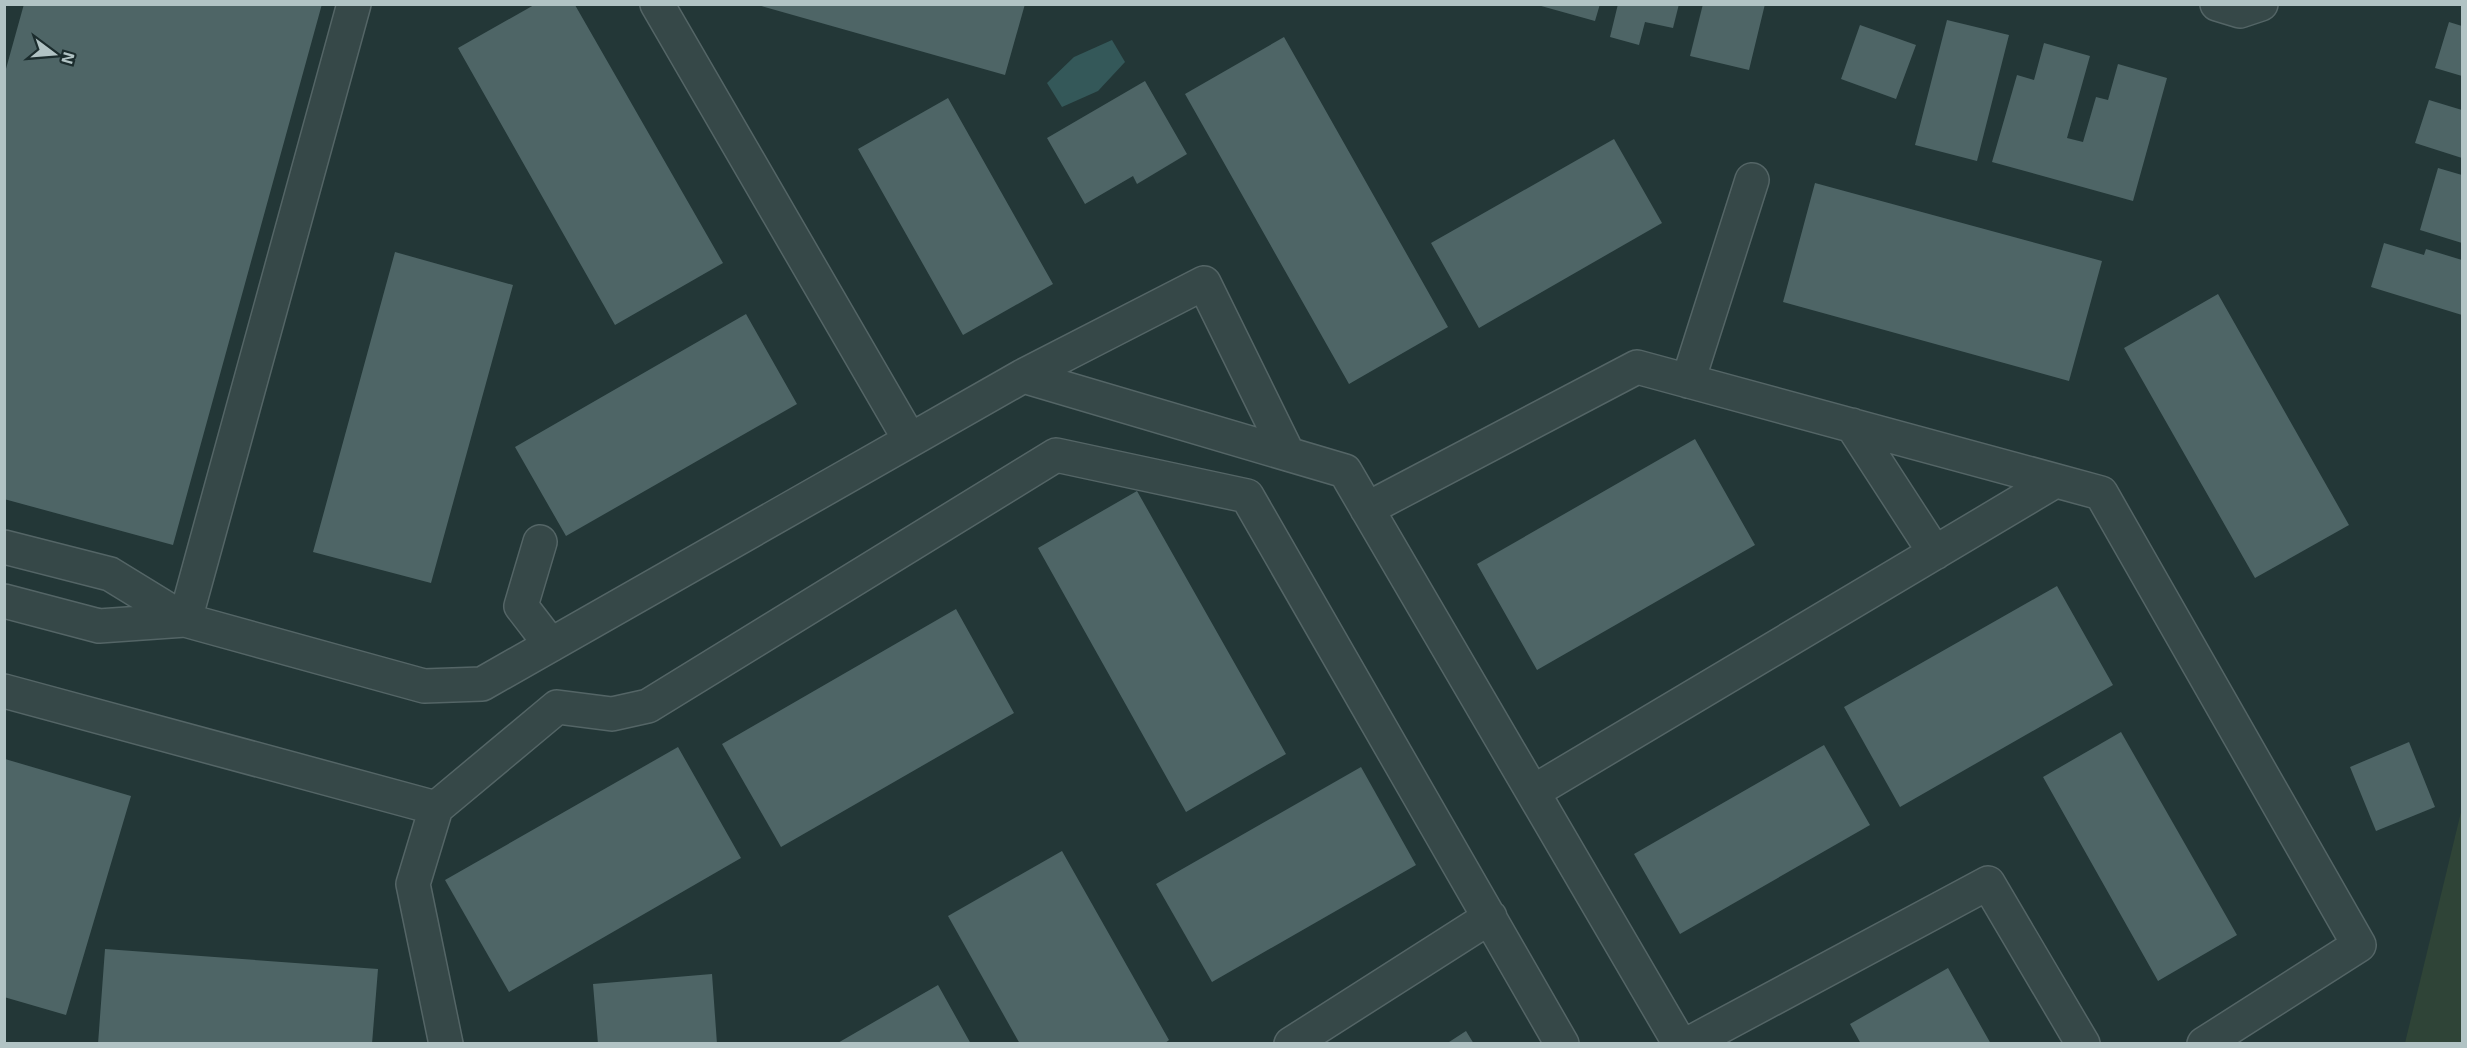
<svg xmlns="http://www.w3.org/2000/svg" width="2467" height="1048" font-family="'Exo 2',sans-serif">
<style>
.green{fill:#2f4437}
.water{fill:#345859}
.building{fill:#4e6566}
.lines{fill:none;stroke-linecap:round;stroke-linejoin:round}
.minor-casing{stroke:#546566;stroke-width:36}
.minor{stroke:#364848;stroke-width:33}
</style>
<rect width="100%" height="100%" fill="#233737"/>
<!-- green -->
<path class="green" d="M2462,808V1043H2405Z"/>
<!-- water -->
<path class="water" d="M1112,40L1125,62L1098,91L1062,107L1047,83L1074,57Z"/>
<!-- building -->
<path class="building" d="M24,4H322L173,545L4,499V76Z
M754,4H1025L1005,75Z
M1534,4H1600L1595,21Z
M1618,4H1679L1673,28L1645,22L1639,45L1610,37Z
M1703,4H1765L1749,70L1690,56Z
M534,5H575L723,263L615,325L458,48Z
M1947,20L2009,35L1977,161L1915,145Z
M2449,22L2462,26V76L2435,68Z
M1860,25L1916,45L1896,99L1841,79Z
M1284,37L1448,327L1349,384L1185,94Z
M2044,43L2090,56L2067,138L2083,142L2096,97L2108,100L2118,64L2167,78L2133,201L1992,162L2017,75L2034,80Z
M1145,81L1187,154L1137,184L1133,176L1085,204L1047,138Z
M948,98L1053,284L963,335L858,149Z
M2429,100L2462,110V158L2415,143Z
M1614,139L1662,223L1479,328L1431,243Z
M2438,168L2462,175V243L2420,230Z
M1815,183L2102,261L2069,381L1783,302Z
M2384,243L2424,255L2426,249L2462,260V315L2371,287Z
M395,252L513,285L431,583L313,552Z
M2218,294L2349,525L2255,578L2124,348Z
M746,314L797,404L566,536L515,447Z
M1695,439L1755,545L1537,670L1477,564Z
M1137,491L1286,754L1186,812L1038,548Z
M2057,586L2113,685L1900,807L1844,707Z
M956,609L1014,713L781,847L722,744Z
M2121,732L2237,935L2158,981L2043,777Z
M2409,742L2435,807L2376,831L2350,767Z
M1824,745L1870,825L1680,934L1634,854Z
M678,747L741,858L509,992L445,880Z
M5,759L131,796L66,1015L4,997Z
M1361,767L1416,865L1212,982L1156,884Z
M1062,851L1169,1040L1164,1044H1020L948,916Z
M105,949L378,969L372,1044H98Z
M1948,968L1991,1044H1861L1850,1024Z
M712,974L717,1044H598L593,984Z
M938,985L971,1044H836Z
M1466,1031L1474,1044H1446Z"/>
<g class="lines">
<defs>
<path id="minor" d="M657,4L910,440
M2217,4L2240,11L2261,4
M1023,376L1204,283L1288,454
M1688,381L1752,180
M1852,425L1935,553
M1367,509L1637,367L2101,493L2359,945L2204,1044
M540,542L521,606L551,645
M4,547L110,574L185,620L424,686L482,684L1023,376L1345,471L1680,1044
M4,601L99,626L185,620
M185,620L354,4
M4,691L436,808
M1533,792L2055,481
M446,1044L413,884L436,808L557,707L612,714L648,706L1056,455L1247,496L1562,1044
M1291,1044L1490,917
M1688,1044L1988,883L2083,1044"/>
</defs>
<!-- minor casing -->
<use href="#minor" class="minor-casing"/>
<!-- minor -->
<use href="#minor" class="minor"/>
</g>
<!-- border -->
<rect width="2467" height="1048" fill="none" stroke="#b1c3c4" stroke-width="12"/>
<!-- north arrow -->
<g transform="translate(54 54) rotate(106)" stroke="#1b2c2d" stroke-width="4.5" paint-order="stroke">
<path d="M0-4.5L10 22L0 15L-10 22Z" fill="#b1c3c4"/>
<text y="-9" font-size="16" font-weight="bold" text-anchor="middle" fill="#b1c3c4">N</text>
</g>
</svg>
